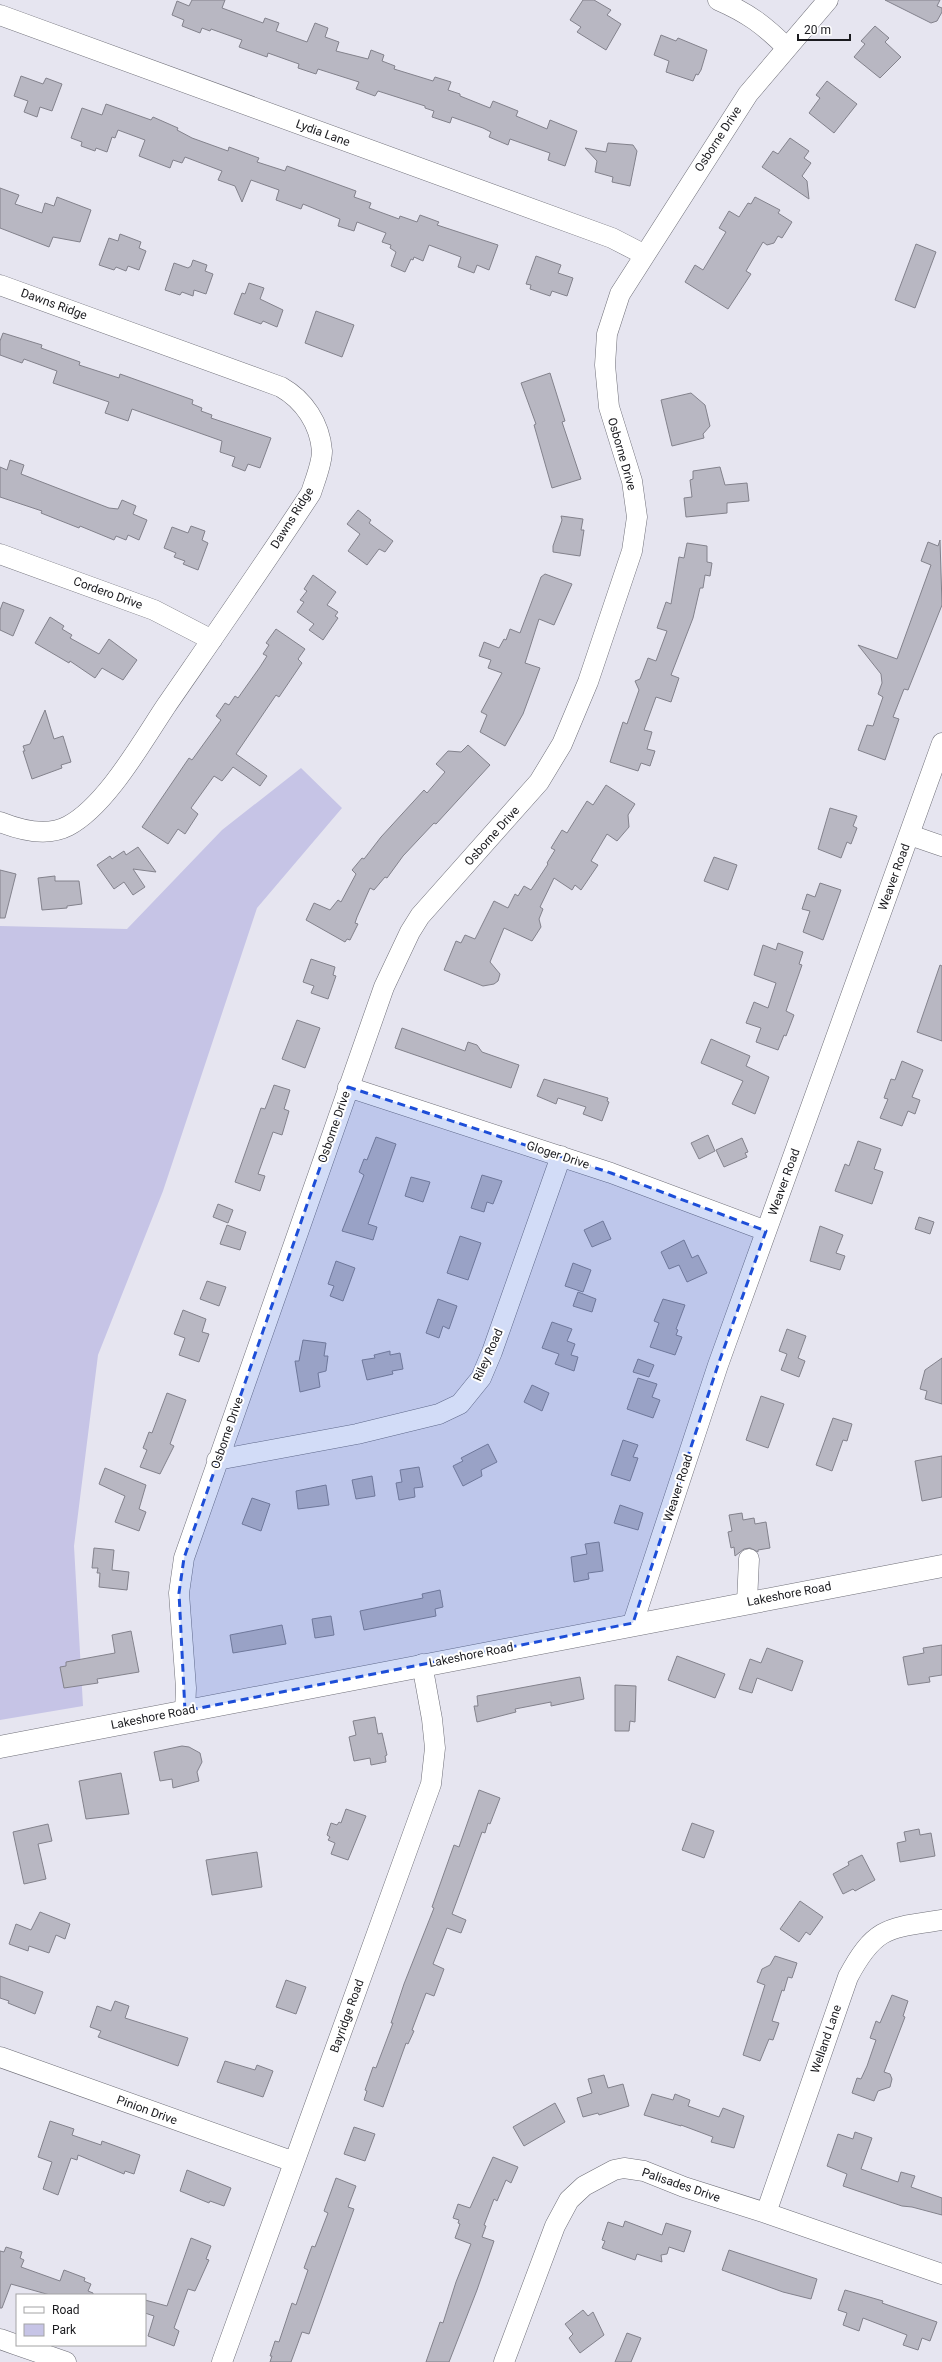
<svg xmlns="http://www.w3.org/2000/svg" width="942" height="2362" font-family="Roboto,sans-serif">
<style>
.green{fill:#c6c4e6}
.building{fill:#b8b7c2;stroke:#83828c}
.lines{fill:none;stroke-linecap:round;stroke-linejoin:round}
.minor-casing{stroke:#6f6f78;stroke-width:21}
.tertiary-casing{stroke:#6f6f78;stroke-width:23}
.minor{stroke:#fff;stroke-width:20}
.tertiary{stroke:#fff;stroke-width:22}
.marked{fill:#1d4ed8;fill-opacity:0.2;stroke:#1d4ed8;stroke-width:3;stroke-dasharray:8 5;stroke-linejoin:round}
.labels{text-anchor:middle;stroke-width:4;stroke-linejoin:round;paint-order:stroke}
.street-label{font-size:12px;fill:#1b1b1f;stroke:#fff}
</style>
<rect width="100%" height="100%" fill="#e6e5f0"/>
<!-- green -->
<path class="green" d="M301,768L342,808L257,908L163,1191L98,1355L74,1546L83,1706L0,1720V926L127,929L222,830Z"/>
<!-- building -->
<path class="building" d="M192,0H225L222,8L263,23L265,18L279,23L276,31L307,42L315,23L328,28L325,37L339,42L336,51L368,59L371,50L384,55L382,61L395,66L394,69L433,81L435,77L451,82L448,90L460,94V96L490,108L493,101L518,111L516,116L547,129L550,120L577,131L565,166L548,160L550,153L510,139L508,145L489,137L491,132L483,128L452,117L450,123L432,117L434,111L425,108V106L378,91L375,96L356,89L359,82L318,69L316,74L298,68L299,64L268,53L267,57L239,47L242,40L211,29L210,31L202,28L200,33L182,26L184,20L172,15L177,1L189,6Z
M583,0H594L611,10L607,15L621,24L606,50L577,32L581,27L570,20Z
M885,0H940L937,6L942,8V12L937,21L931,23Z
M875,26L889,38L885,42L901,57L880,78L854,57L865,44L861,41Z
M661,35L676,41L678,38L707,50L701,70L698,75L696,74L693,81L666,72L669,61L654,55Z
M21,76L43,84L46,78L62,84L52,111L40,107L37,117L24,112L28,101L14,96Z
M827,81L857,104L834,133L809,113L820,98L816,95Z
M106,104L151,120L153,117L178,128L177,130L192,138L228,151L229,147L259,158L257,162L285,171L287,166L356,191L354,197L371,203L369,208L399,219L400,216L417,222L420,215L439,222L437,225L498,245L489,270L477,265L474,273L458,267L461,257L429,245L423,261L414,257L413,260L411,259L405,272L391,266L396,252L390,248L391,245L382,242L386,233L357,222L354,231L338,226L340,219L303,204L301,209L276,200L279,190L251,180L242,202L235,186L218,180L222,171L185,157L182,163L173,160L170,168L139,156L145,140L118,130L115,138L112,137L107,152L96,148L95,151L81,146L82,142L71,138L82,108L102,115Z
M790,138L809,151L804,158L811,163L802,176L807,181L809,199L762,167L773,151L778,154Z
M608,143L633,145L637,151L630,186L612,182L613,177L595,172L597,161L585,148L606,152Z
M0,188L19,195L15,204L42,213L45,203L54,206L57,197L91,210L80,242L53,237L49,247L0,228Z
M755,197L780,210L778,213L792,222L782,238L778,236L774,243L767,245L763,242L746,271L751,274L728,309L685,282L695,265L703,270L726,232L719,228L729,211L739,217L748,203L751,204Z
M120,234L141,242L139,248L146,251L139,270L128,266L126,271L116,267L114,270L99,265L109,238L118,241Z
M916,244L936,252L915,308L895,300Z
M536,256L561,265L558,273L573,278L567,296L552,291L550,296L530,289L531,285L526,284Z
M193,260L207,265L205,271L213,274L206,294L194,290L193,296L182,292L180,295L165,290L174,263L188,268L191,266Z
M249,283L264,288L260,299L283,310L277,327L263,321L261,324L234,314L242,293L245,294Z
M316,311L354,325L342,357L305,343Z
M3,333L42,345L41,348L80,362L79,365L119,378L120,374L193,400L192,404L202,408L201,411L212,415L211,418L271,438L260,468L248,464L245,471L232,466L235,457L220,452L222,441L132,409L128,421L105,413L109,402L53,383L57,371L24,359L22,363L0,355V341Z
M550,373L565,421L562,422L581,479L552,488L534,425L536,424L521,383Z
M691,393L705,405L710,426L703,434L704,438L672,446L661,400Z
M10,460L24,465L21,474L109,508L118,509L122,500L136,506L133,514L147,520L139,540L128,535L126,540L116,536L114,540L80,526L79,528L41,513L42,511L0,497V467L7,470Z
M720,467L725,485L747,483L749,501L727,503V513L686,517L684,498L692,497L690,480L693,479V471Z
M358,510L371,520L369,523L393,541L385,552L379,549L367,565L348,551L360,534L347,524Z
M561,516L583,519L581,530H584L580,556L553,552V546L562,520Z
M191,526L205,531L202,540L208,543L198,570L183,564L185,561L174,557L176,553L164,548L172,527L188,533Z
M940,540L942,605L908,690L904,689L893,717L899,719L885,760L858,750L867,725L873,726L883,697L878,694L882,683L881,674L858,645L897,659L931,565L921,561L928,542L938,546Z
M687,543L707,546V562L712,563L710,576L705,575L703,588H700L693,618L671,675L679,678L671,702L656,697L644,730L652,732L647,749L655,751L650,766L641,763L638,771L610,762L623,722L627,724L639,690L635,681L640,679L648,658L656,661L667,631L657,628L666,602L671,604L679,557L684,558Z
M545,574L572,584L554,625L539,619L525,663L540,668L523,714L505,746L480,732L487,715L481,712L502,673L488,668L491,660L479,656L484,642L499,648L504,639L506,640L510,629L520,633L541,577Z
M313,575L336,592L327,605L338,612L335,616L338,618L323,640L309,630L314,624L297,612L304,602L300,600L307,591L304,589Z
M3,602L24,610L13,636L0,630V610Z
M50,617L64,626L62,629L72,635L70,638L99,654L109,639L137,660L123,680L102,668L95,678L70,661L69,663L35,643Z
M276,629L305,649L298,659L302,663L279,697L276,695L236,754L267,776L260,786L233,767L222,781L214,776L191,808L198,814L185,834L178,829L168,844L142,827L189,758L192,760L221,720L216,716L225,703L229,705L235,696L238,698L260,667L267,656L263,654L269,645L266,643Z
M45,710L54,739L63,736L71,762L61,765L62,768L32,779L23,751H25L23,746L30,744Z
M468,745L490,765L436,824L434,823L403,856L387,878L385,877L374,890L370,888L357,917L355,923L358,924L350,940L347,939L345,942L306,920L314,903L330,910L338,900L341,902L356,874L352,870L362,858L364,859L381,837L424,790L427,793L445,772L436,764L448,751L461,752Z
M606,785L635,804L628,815L629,827L617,841L607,834L591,861L598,865L581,890L575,885L572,890L554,878L540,907L543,909L539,919L541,927L532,941L504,928L490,962L500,974L498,981L494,984L483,986L444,970L456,941L461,943L465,935L475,939L494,901L508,908L515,894L518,896L524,886L531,890L548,864L547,863L555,850L551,848L562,830L567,833L587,801L593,805Z
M830,808L857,816L853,826L857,828L851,844L847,842L841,858L818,849Z
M138,847L156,872L133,869L145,887L133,895L124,882L114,889L97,865L110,856L112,859L124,851L126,855Z
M714,857L737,865L728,890L704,881Z
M0,870L16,874L5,918H0Z
M55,876V881H79L82,904L67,906V908L42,910L38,878Z
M820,883L841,890L823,940L803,932L810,911L802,909L807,894L815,897Z
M778,943L803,952L799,964L802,965L786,1011L794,1015L786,1036L784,1035L778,1050L756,1042L761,1028L746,1023L754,1002L768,1008L776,983L754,975L763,945L776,950Z
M311,959L335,967L333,975L336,976L328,999L311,993L314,986L303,982Z
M940,965L942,966V1041L917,1032Z
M297,1020L320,1028L305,1068L282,1059Z
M402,1028L465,1051L468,1042L477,1045L482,1052L519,1065L511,1088L395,1048Z
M711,1039L750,1056L746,1066L769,1077L755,1114L732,1104L743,1081L701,1063Z
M902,1061L923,1070L912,1097L920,1100L915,1114L908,1111L902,1126L880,1118L888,1099L884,1098L891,1079L895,1080Z
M544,1079L608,1098L607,1101L609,1102L602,1121L583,1114L586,1107L558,1098L556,1104L537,1096Z
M274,1085L290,1090L284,1109L289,1111L282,1135L273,1132L258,1174L265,1176L260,1191L235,1182L261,1108L265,1109Z
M708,1135L715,1151L699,1159L691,1143Z
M376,1137L396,1144L368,1224L377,1227L373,1240L342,1231L364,1175L359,1172L364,1159L367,1160Z
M742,1138L748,1152L745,1153L747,1157L724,1167L716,1150Z
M858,1141L881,1149L874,1169L883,1172L872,1204L835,1191L845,1164L849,1166Z
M482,1175L502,1181L493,1204L487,1202L484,1212L471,1208Z
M411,1177L430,1182L423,1202L405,1196Z
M218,1204L233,1210L228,1223L213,1217Z
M919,1217L934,1222L930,1234L915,1229Z
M603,1221L611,1239L592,1247L584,1230Z
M227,1225L246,1232L240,1250L220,1244Z
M820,1226L843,1235L836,1253L845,1256L840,1270L810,1261Z
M460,1236L481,1243L468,1280L447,1273Z
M684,1240L692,1258L698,1255L707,1273L687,1282L679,1265L669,1269L661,1252Z
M336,1261L355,1268L343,1301L330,1296L334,1286L328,1284Z
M573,1263L591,1270L583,1292L565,1286Z
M207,1281L226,1287L219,1306L200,1299Z
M578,1292L596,1299L592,1312L573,1306Z
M438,1299L457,1306L449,1329L443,1326L439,1338L426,1333Z
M663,1299L685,1305L676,1329L678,1330L676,1335L682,1337L675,1355L650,1347L659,1323L654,1321Z
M183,1310L206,1319L202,1332L209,1334L199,1362L179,1355L185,1338L174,1334Z
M552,1322L572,1329L567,1341L575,1344L571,1355L578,1357L574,1371L555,1364L559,1354L542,1348Z
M787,1329L806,1336L798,1358L805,1361L799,1377L781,1370L787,1354L779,1351Z
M303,1340L326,1343L324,1356H328L326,1371L318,1373L320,1387L300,1392L295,1361H299Z
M390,1351V1355L400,1353L403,1369L392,1371L393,1374L367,1380L362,1360L375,1358L374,1355Z
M942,1358V1404L925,1399L927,1391L920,1389L925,1370Z
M638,1359L654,1365L649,1377L633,1372Z
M638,1378L657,1384L652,1397L660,1400L653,1418L627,1409Z
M532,1385L549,1393L542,1411L524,1402Z
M167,1393L186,1400L170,1444L174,1446L160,1474L140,1467L147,1450L143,1448L149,1432L152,1433Z
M761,1396L784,1404L768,1448L746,1440Z
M833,1418L852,1424L847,1441L843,1440L832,1471L816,1465Z
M623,1440L638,1445L633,1457L638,1458L630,1481L611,1475Z
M488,1444L497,1462L481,1470L482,1476L463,1486L453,1466L463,1461L461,1458Z
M942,1456V1497L922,1501L915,1461Z
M419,1467L423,1487L414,1488L415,1497L399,1500L396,1483L402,1482L400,1470Z
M105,1468L146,1485L139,1509L146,1512L139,1531L115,1522L125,1496L99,1484Z
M372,1476L375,1496L356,1499L352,1480Z
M326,1485L329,1505L298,1509L296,1491Z
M252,1498L270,1504L261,1531L242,1524Z
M620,1505L643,1513L638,1530L614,1523Z
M742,1513L743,1520L754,1518L755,1524L766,1522L770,1548L758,1550V1552L750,1548L744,1549L735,1556L734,1547L731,1548L728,1532L732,1531L729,1515Z
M599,1542L603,1571L588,1573L589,1579L574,1582L571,1557L587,1554L585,1544Z
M94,1548L114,1550L112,1570L129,1572L127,1590L99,1587L100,1573H97L98,1568H92Z
M440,1590L443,1607L435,1609L436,1616L364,1630L360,1611L423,1598L422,1594Z
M331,1616L334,1635L315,1638L312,1619Z
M282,1625L286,1644L233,1653L230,1635Z
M131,1631L139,1672L97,1679L98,1683L64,1688L60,1667L66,1666V1662L115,1653L112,1635Z
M942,1645V1675L929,1677L930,1682L908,1685L903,1657L924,1653L923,1648Z
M767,1648L803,1661L792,1691L757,1678L752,1693L739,1689L750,1659L761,1663Z
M677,1656L725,1674L715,1698L668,1680Z
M580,1677L584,1699L551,1706V1702L515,1709L516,1712L477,1722L474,1706H478L477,1696Z
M615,1685L636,1686L635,1722L630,1721L629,1731H615Z
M375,1717L378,1734L382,1733L387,1755L385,1756L386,1762L371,1765L370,1758L354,1761L349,1737L356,1735L353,1721Z
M182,1746L189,1747L200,1753L202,1762L197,1772L199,1781L173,1788L172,1779L160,1781L154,1752Z
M121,1773L129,1814L86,1819L79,1781Z
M479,1790L500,1798L490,1824L488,1823L485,1833L482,1832L452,1914L466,1920L461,1933L447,1928L433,1964L444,1969L434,1996L426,1993L412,2030L414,2031L408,2044L406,2043L383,2107L364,2100L367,2091L365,2090L373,2067L376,2068L393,2023H391L404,1984L434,1908L432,1907L454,1845L459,1847Z
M346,1809L366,1816L348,1860L331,1854L335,1843L328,1840L330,1837L327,1835L331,1823L337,1825L339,1822L341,1823Z
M692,1823L714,1831L704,1858L682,1850Z
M48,1824L52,1841L38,1844L46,1879L24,1884L13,1832Z
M919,1829L920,1835L931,1833L935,1856L900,1862L897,1843L906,1841L904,1832Z
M257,1852L262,1887L212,1895L206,1860Z
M862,1855L875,1880L855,1891L853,1889L843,1894L833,1874L849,1865L848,1862Z
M800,1901L823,1917L810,1935L806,1932L799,1942L780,1929Z
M40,1912L70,1924L65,1939L56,1935L49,1953L29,1946L28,1951L9,1944L16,1924L31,1930Z
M775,1956L797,1963L792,1978L788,1977L784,1991L782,1990L772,2021L779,2023L773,2040L769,2039L760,2061L743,2055L765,1985L757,1982L762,1969L770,1965Z
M0,1976L43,1992L35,2014L8,2003L9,2001L0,1998Z
M286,1980L306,1987L296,2014L276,2007Z
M892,1995L908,2001L903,2016L905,2017L884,2072L890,2074L892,2079L890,2087L878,2091L874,2101L852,2093L857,2078L861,2079L867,2066L876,2040L870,2038L876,2021L880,2023Z
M115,2001L129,2006L125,2018L188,2038L178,2066L98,2037L101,2031L90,2027L97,2006L111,2011Z
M225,2061L255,2070L257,2065L273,2071L263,2097L217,2082Z
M604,2075L608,2088L623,2084L629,2106L599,2115L598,2113L583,2117L577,2098L592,2093L588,2079Z
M652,2094L673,2100L675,2094L690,2100L688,2106L719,2117L723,2108L744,2116L734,2148L711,2142L713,2137L681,2125V2126L644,2115Z
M555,2103L565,2122L524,2146L513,2127Z
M50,2121L74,2129L72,2135L101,2145L102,2141L140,2155L134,2174L125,2171L124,2174L78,2155L77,2160L71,2158L58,2195L43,2189L52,2162L38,2157Z
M354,2127L375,2134L365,2161L344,2154Z
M855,2132L872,2138L861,2169L898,2182L901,2172L915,2176L911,2187L942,2198V2215L912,2207L902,2206L843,2186L847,2174L827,2166L838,2134L853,2139Z
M493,2157L518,2167L511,2183L506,2180L497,2201L494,2199L484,2225L486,2226L482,2237L494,2241L477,2290L449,2362H426L440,2322L443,2323L456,2282L471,2244L455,2238L460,2224L458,2223L459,2220L453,2218L458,2204L470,2208Z
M187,2170L231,2188L224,2206L210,2201L209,2203L180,2191Z
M336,2178L356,2186L348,2207L354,2209L309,2334L302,2332L291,2362H270L272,2356H270L275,2341L279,2342L292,2303L296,2305L308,2270L304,2268L312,2246L315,2247L328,2213L324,2211Z
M625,2221L662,2235L666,2223L691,2231L684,2252L669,2247L667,2254L661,2255L662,2262L637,2254L635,2260L602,2248L605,2241L602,2240L608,2222L623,2227Z
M191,2238L211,2246L206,2259L209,2260L195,2291L188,2289L174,2328L179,2331L174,2346L148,2336L154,2316L145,2313V2300L167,2306Z
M6,2247L22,2252L20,2258L24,2260L21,2267L60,2281L64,2270L85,2278L84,2281L91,2284L88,2291L93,2293V2295H50L11,2284L2,2308H0V2251L4,2252Z
M729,2250L817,2279L811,2299L783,2292L722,2270Z
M845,2290L883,2301L882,2303L937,2322L930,2341L922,2338L918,2350L903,2345L907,2335L863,2318L859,2331L843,2325L847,2313L838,2310Z
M583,2310L588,2316L593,2312L604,2335L580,2353L569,2338L573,2334L565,2324Z
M627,2333L641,2338L631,2362H615Z"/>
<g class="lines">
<defs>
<path id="minor" d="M718,0C748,13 764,25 787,48
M0,15L612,238L645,255
M0,285L281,387C304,400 320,424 322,451C322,464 315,480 311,493C264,565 215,635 166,706C142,742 106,806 68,826C47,837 20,830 0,822
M0,554L154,610L212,640
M910,835L942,846
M348,1087L611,1173L766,1231
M217,1460L357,1434L439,1414L460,1404L481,1378L492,1352L561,1156
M747,1602L749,1559
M633,1623L718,1365L942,743
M185,1711L186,1688L179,1593L184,1558L384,987L410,932L420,916L539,782L562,744L588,682L632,551L637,517L632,481L609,407L605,365L607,334L620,294L748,94L828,0
M0,2057L294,2162
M766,2213L848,1977C875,1926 889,1928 942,1920
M0,2339L17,2345
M17,2345L66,2362
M222,2362L431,1784L435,1748L432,1719L422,1664
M504,2362L555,2226L569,2200L584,2186L614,2170L624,2168L644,2171L684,2187L766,2213L942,2274"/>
<path id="tertiary" d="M0,1747L942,1566"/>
</defs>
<!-- minor casing -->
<use href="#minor" class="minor-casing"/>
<!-- tertiary casing -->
<use href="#tertiary" class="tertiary-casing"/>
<!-- minor -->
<use href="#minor" class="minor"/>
<!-- tertiary -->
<use href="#tertiary" class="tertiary"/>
</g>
<!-- marked area -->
<path class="marked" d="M348,1087L611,1173L766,1231L718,1365L633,1623L185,1711L179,1593L184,1558Z"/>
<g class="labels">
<!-- street labels -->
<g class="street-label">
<text transform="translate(323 133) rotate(20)" y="4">Lydia Lane</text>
<text transform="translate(718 139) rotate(-57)" y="4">Osborne Drive</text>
<text transform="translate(54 304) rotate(20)" y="4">Dawns Ridge</text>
<text transform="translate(622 454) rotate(74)" y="4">Osborne Drive</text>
<text transform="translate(292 518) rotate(-58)" y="4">Dawns Ridge</text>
<text transform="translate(108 593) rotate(20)" y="4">Cordero Drive</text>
<text transform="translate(492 836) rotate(-48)" y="4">Osborne Drive</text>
<text transform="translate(894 877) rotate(-70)" y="4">Weaver Road</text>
<text transform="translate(334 1127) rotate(-71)" y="4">Osborne Drive</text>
<text transform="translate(558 1155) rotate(18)" y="4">Gloger Drive</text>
<text transform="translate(784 1182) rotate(-70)" y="4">Weaver Road</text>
<text transform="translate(488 1355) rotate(-66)" y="4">Riley Road</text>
<text transform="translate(227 1433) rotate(-71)" y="4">Osborne Drive</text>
<text transform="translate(678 1488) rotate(-72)" y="4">Weaver Road</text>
<text transform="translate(789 1594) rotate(-11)" y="4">Lakeshore Road</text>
<text transform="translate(471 1655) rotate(-11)" y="4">Lakeshore Road</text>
<text transform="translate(153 1717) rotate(-11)" y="4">Lakeshore Road</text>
<text transform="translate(347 2016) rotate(-70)" y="4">Bayridge Road</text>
<text transform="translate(826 2039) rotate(-71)" y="4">Welland Lane</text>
<text transform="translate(147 2110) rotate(20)" y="4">Pinion Drive</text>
<text transform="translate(681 2185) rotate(19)" y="4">Palisades Drive</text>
</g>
</g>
<!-- legend -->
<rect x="16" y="2294" width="130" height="52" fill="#ffffff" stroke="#a4a4a5"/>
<rect x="24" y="2307" width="20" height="6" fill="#ffffff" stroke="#a4a4a5"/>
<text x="52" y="2314" font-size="12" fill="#1b1b1f">Road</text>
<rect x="24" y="2324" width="20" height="12" fill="#c6c4e6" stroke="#a4a4a5"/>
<text x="52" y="2334" font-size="12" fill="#1b1b1f">Park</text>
<!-- scale -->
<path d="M798 34v6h52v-6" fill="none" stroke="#1b1b1f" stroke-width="2"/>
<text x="804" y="34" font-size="12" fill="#1b1b1f" stroke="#ffffff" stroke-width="3" paint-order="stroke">20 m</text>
</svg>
